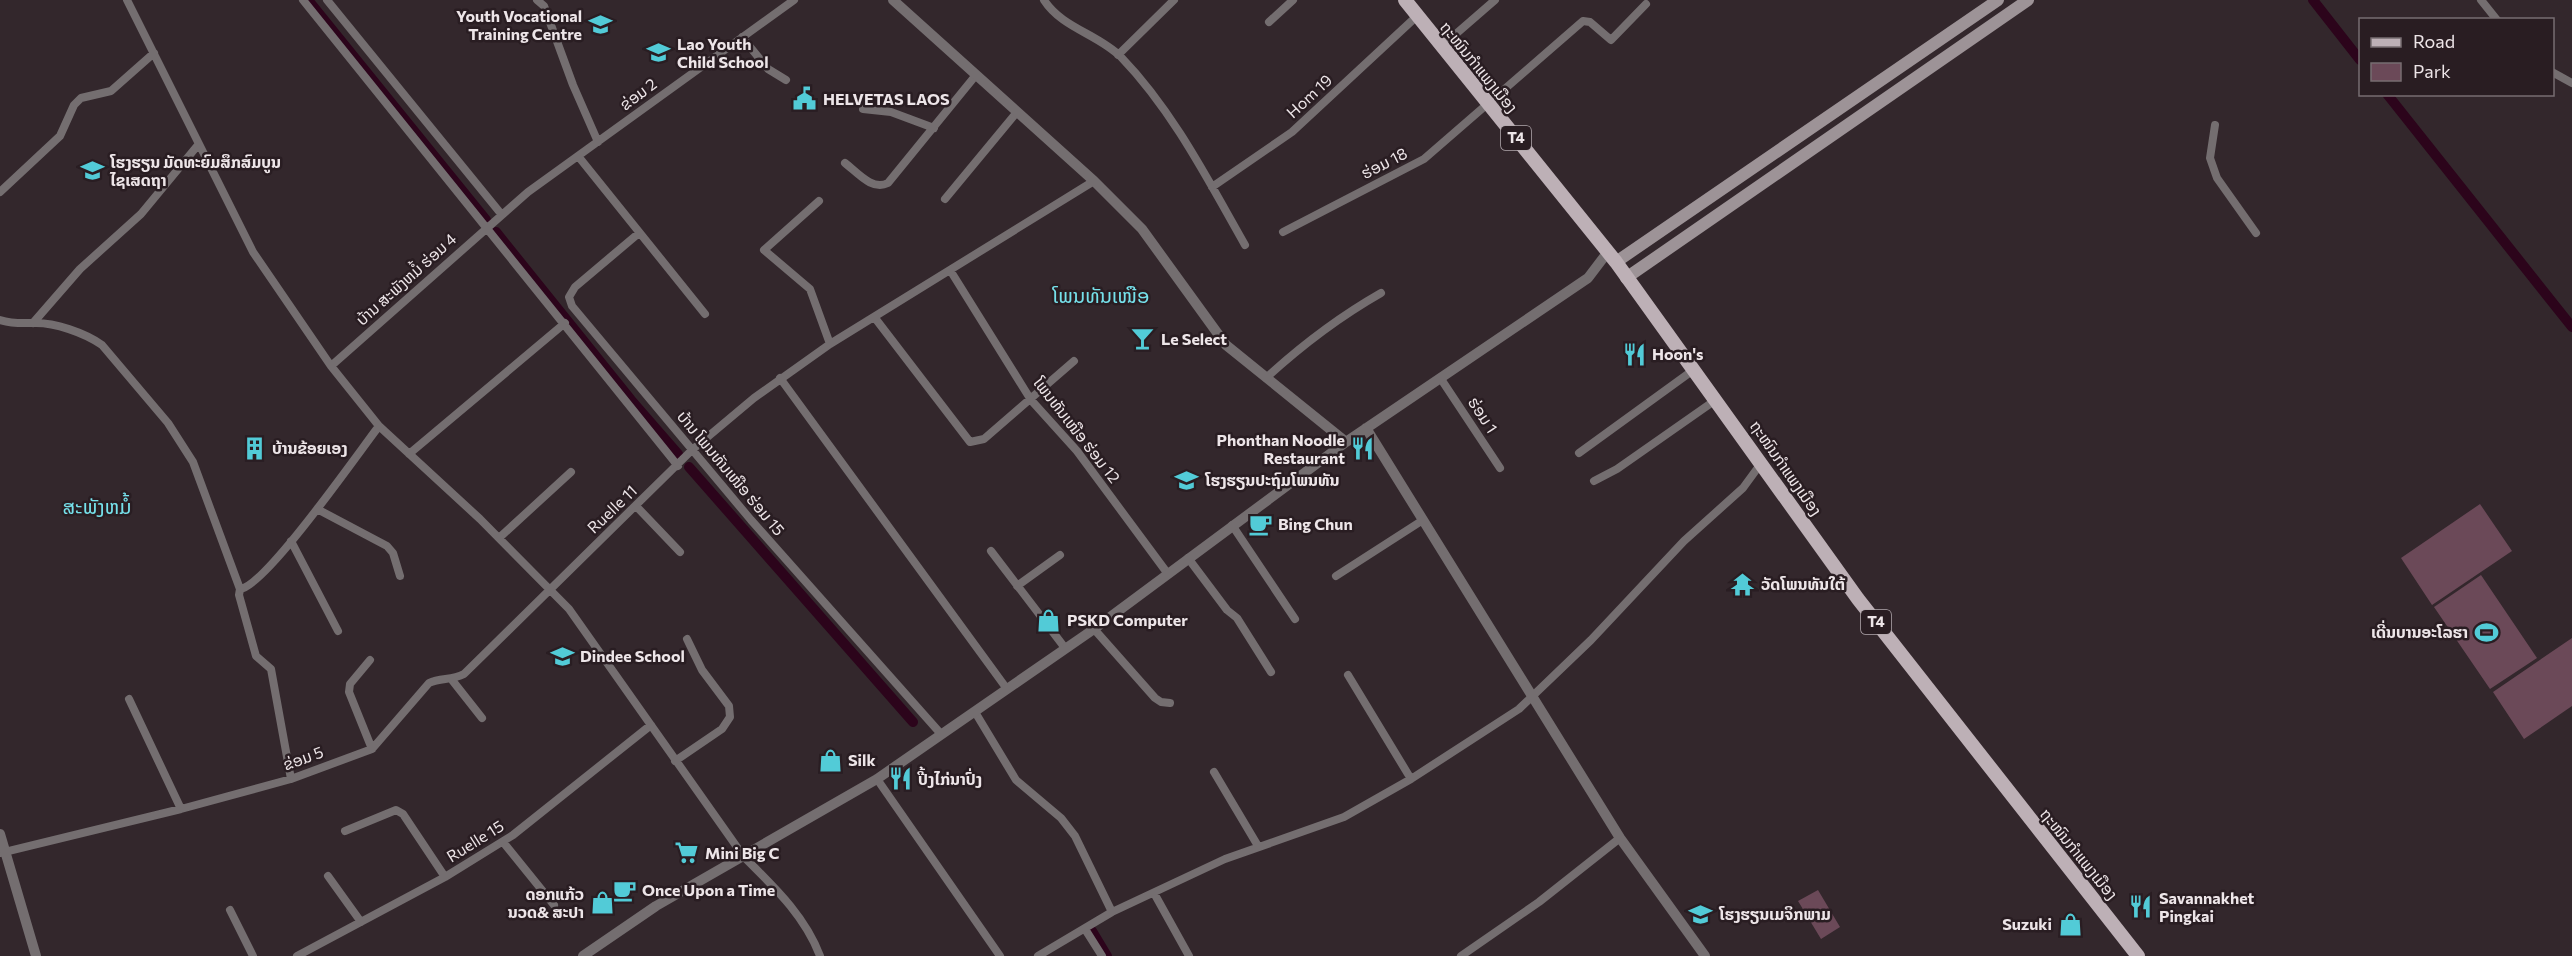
<svg xmlns="http://www.w3.org/2000/svg" width="2572" height="956" font-family="Commissioner,'Noto Sans Lao',sans-serif">
<style>
.green{fill:#6b4958}
.lines{fill:none;stroke-linecap:round;stroke-linejoin:round}
.canal{stroke:#2c041b;stroke-width:10}
.minor{stroke:#746e70;stroke-width:8}
.tertiary{stroke:#746e70;stroke-width:10}
.secondary{stroke:#9d9397;stroke-width:12}
.primary{stroke:#bdb0b6;stroke-width:14}
.labels{text-anchor:middle;stroke-width:5;stroke-linejoin:round;paint-order:stroke}
.shield{fill:#291d22;stroke:#b2a9ad;stroke-width:1.5}
.shield-label{font-size:15px;font-weight:bold;fill:#ede5e8}
.poi-label{font-size:16px;font-weight:bold;fill:#ede5e8;stroke:#291d22;text-anchor:start}
.street-label{font-size:16px;fill:#ede5e8;stroke:#291d22}
.quarter-label{font-size:20px;fill:#76e1eb;stroke:#291d22}
</style>
<rect width="100%" height="100%" fill="#33272c"/>
<!-- green -->
<path class="green" d="M2480,504L2512,551L2432,605L2401,558Z
M2481,575L2537,658L2490,689L2434,607Z
M2572,638V706L2524,739L2493,692Z
M1818,890L1840,927L1821,939L1798,901Z"/>
<g class="lines">
<!-- canal -->
<path class="canal" d="M308,0L486,220
M2313,0L2360,60
M2387,94L2572,327
M496,232L631,400L678,454
M689,467L913,722
M1092,931L1107,956"/>
<!-- minor -->
<path class="minor" d="M127,0L253,252L331,366L379,426L480,519L569,609L744,857C774,887 805,916 820,956
M303,0L678,466
M327,0L502,215
M537,0L544,6L573,85L598,142
M1044,0C1062,28 1098,34 1121,57C1173,111 1208,180 1245,245
M2481,0L2497,20
M1269,22L1293,0
M742,37L768,69L786,80
M1442,46L1495,0
M1118,55L1174,0
M2552,72L2572,83
M863,109L891,112L934,128
M2215,125L2210,158L2217,178L2256,233
M578,156L705,314
M845,163C858,173 872,191 888,183L976,75
M1212,187L1292,132L1417,16
M0,192L60,136L74,105L81,98L111,91L154,53
M945,199L1017,112
M819,201L764,250L810,289L830,344
M1283,232L1424,159L1583,21L1590,22L1611,40L1646,4
M639,233L575,287L569,297L572,306L751,520L941,734
M950,270L1031,400L1077,451L1168,574
M875,318L970,442L984,439L1074,361
M0,320C13,324 20,323 33,323C54,322 85,333 102,345L168,423L193,462L240,589C265,587 359,452 379,426
M33,323L80,269L141,214L198,145
M331,366L528,192L794,0
M780,378L1007,689
M1266,378C1302,345 1339,317 1381,293
M1441,379L1500,468
M1579,453L1692,371
M409,454L565,323
M1594,481L1617,469L1717,399
M636,506L680,552
M317,509L387,546L393,553L400,576
M1232,525L1295,619
M499,538L571,472
M291,541L338,631
M991,551L1065,648
M1188,558L1227,610L1237,618L1271,672
M1336,576L1423,520
M1017,586L1060,555
M240,589L239,595L256,656L271,669L291,779
M1094,629L1155,698L1161,702L1170,703
M370,660L350,684L349,692L372,749
M1348,675L1411,779
M452,680L482,718
M129,699L181,809
M975,712L1016,780L1061,818L1075,836L1112,912
M675,761L722,729L730,717L729,706L702,670L687,639
M1214,772L1258,846
M877,779L1000,956
M345,831L396,810L403,814L445,877
M503,842L554,905
M0,853L181,809L291,779L372,749L429,683C441,677 451,681 464,674L692,450L754,398L830,344L1094,181
M328,876L361,922
M1154,893L1189,956
M230,910L253,956
M1085,929L1102,956
M297,956L445,877L513,835L651,725
M1038,956L1112,912L1225,859L1344,817L1411,779L1519,709L1591,640L1684,541L1743,488L1762,462
M1461,956L1539,902L1620,838"/>
<!-- tertiary -->
<path class="tertiary" d="M893,0L1094,181L1142,229L1226,345L1346,442
M1366,428L1620,838L1705,956
M0,834L36,956
M583,956L656,906L877,779L1094,629L1346,442L1588,278L1607,253"/>
<!-- secondary -->
<path class="secondary" d="M1616,262L1998,0
M1626,278L2028,0"/>
<!-- primary -->
<path class="primary" d="M1405,0L1616,262L1858,599L2138,956"/>
</g>
<!-- icons -->
<defs>
<symbol id="school-bare" viewBox="-9 -9 18 18"><path d="M0-5L7-2L0 1L-7-2ZM-4 1L0 2.5L4 1V4Q0 6-4 4Z" fill="#52cbd7" stroke="#291d22" stroke-width="2.5" paint-order="stroke"/></symbol>
<symbol id="civic-bare" viewBox="-9 -9 18 18"><path d="M-.6-6.5H3V-4.5H.6V-3L4-1V1h2V6H-6V1h2V-1L-.6-3ZM-1.2 2.5V6h2.4V2.5Z" fill="#52cbd7" stroke="#291d22" stroke-width="2.5" paint-order="stroke"/></symbol>
<symbol id="bar-bare" viewBox="-9 -9 18 18"><path d="M-6-5H6L.8 .8V4.5H3.5V6h-7V4.5H-.8V.8Z" fill="#52cbd7" stroke="#291d22" stroke-width="2.5" paint-order="stroke"/></symbol>
<symbol id="restaurant-bare" viewBox="-9 -9 18 18"><path d="M-5-6h1v4h1v-4h1v4h1v-4h1v5L-1.5 .5V6h-2V.5L-5-1ZM5-6V6H3V1.5H1.5Q1.5-4 5-6Z" fill="#52cbd7" stroke="#291d22" stroke-width="2.5" paint-order="stroke"/></symbol>
<symbol id="building-bare" viewBox="-9 -9 18 18"><path d="M-4-6H4V6H1V3H-1V6H-4ZM-2.5-4.3h1.7v1.8h-1.7ZM.8-4.3h1.7v1.8H.8ZM-2.5-1h1.7V.8h-1.7ZM.8-1h1.7V.8H.8Z" fill="#52cbd7" stroke="#291d22" stroke-width="2.5" paint-order="stroke"/></symbol>
<symbol id="cafe-bare" viewBox="-9 -9 18 18"><path d="M-5.5-4.5H6V0H3Q3 3.5 0 3.5H-2.5Q-5.5 3.5-5.5 0ZM3-3.2v2h1.7v-2ZM-6 4.5H4V6H-6Z" fill="#52cbd7" stroke="#291d22" stroke-width="2.5" paint-order="stroke"/></symbol>
<symbol id="temple-bare" viewBox="-9 -9 18 18"><path d="M0-6L5-2H3V0L6.5 2.5H4V6H1.5V3h-3V6H-4V2.5H-6.5L-3 0V-2H-5Z" fill="#52cbd7" stroke="#291d22" stroke-width="2.5" paint-order="stroke"/></symbol>
<symbol id="shop-bare" viewBox="-9 -9 18 18"><path d="M-5-2.5h2.3a2.7 3.5 0 0 1 5.4 0H5L5.5 6h-11ZM-1.5-2.5h3a1.5 2.3 0 0 0-3 0Z" fill="#52cbd7" stroke="#291d22" stroke-width="2.5" paint-order="stroke"/></symbol>
<symbol id="stadium-bare" viewBox="-9 -9 18 18"><path d="M0-5a6.5 5 0 1 0 0 10a6.5 5 0 1 0 0-10ZM-3.5-1.8h7v3.6h-7Z" fill="#52cbd7" stroke="#291d22" stroke-width="2.5" paint-order="stroke"/></symbol>
<symbol id="supermarket-bare" viewBox="-9 -9 18 18"><path d="M-6-5.5h2.5l.6 2H6L4.5 2H-2.5L-4.4-4H-6ZM-1.5 3.2a1.3 1.3 0 1 0 .1 0ZM3 3.2a1.3 1.3 0 1 0 .1 0Z" fill="#52cbd7" stroke="#291d22" stroke-width="2.5" paint-order="stroke"/></symbol>
</defs>
<g fill-rule="evenodd">
<use href="#school-bare" x="584" y="8" width="33" height="33"/>
<use href="#school-bare" x="642" y="36" width="33" height="33"/>
<use href="#civic-bare" x="788" y="82" width="33" height="33"/>
<use href="#school-bare" x="76" y="154" width="33" height="33"/>
<use href="#bar-bare" x="1126" y="322" width="33" height="33"/>
<use href="#restaurant-bare" x="1618" y="338" width="33" height="33"/>
<use href="#building-bare" x="238" y="432" width="33" height="33"/>
<use href="#restaurant-bare" x="1346" y="432" width="33" height="33"/>
<use href="#school-bare" x="1170" y="464" width="33" height="33"/>
<use href="#cafe-bare" x="1244" y="508" width="33" height="33"/>
<use href="#temple-bare" x="1726" y="568" width="33" height="33"/>
<use href="#shop-bare" x="1032" y="604" width="33" height="33"/>
<use href="#stadium-bare" x="2470" y="616" width="33" height="33"/>
<use href="#school-bare" x="546" y="640" width="33" height="33"/>
<use href="#shop-bare" x="814" y="744" width="33" height="33"/>
<use href="#restaurant-bare" x="884" y="762" width="33" height="33"/>
<use href="#supermarket-bare" x="670" y="836" width="33" height="33"/>
<use href="#cafe-bare" x="608" y="874" width="33" height="33"/>
<use href="#shop-bare" x="586" y="886" width="33" height="33"/>
<use href="#restaurant-bare" x="2124" y="890" width="33" height="33"/>
<use href="#school-bare" x="1684" y="898" width="33" height="33"/>
<use href="#shop-bare" x="2054" y="908" width="33" height="33"/>
</g>
<g class="labels">
<!-- shield labels -->
<g class="shield">
<rect x="1501" y="126" width="30" height="24" rx="4.5"/>
<rect x="1861" y="610" width="30" height="24" rx="4.5"/>
</g>
<g class="shield-label">
<text x="1516" y="143">T4</text>
<text x="1876" y="627">T4</text>
</g>
<!-- poi labels -->
<g class="poi-label">
<text x="582" y="22" text-anchor="end">Youth Vocational<tspan x="582" dy="18">Training Centre</tspan></text>
<text x="677" y="50">Lao Youth<tspan x="677" dy="18">Child School</tspan></text>
<text x="823" y="105">HELVETAS LAOS</text>
<text x="110" y="168">ໂຮງຮຽນ ມັດທະຍົມສຶກສົມບູນ<tspan x="110" dy="18">ໄຊເສດຖາ</tspan></text>
<text x="1161" y="345">Le Select</text>
<text x="1652" y="360">Hoon's</text>
<text x="1345" y="446" text-anchor="end">Phonthan Noodle<tspan x="1345" dy="18">Restaurant</tspan></text>
<text x="272" y="454">ບ້ານຂ້ອຍເອງ</text>
<text x="1205" y="486">ໂຮງຮຽນປະຖົມໂພນທັນ</text>
<text x="1278" y="530">Bing Chun</text>
<text x="1761" y="590">ວັດໂພນທັນໃຕ້</text>
<text x="1067" y="626">PSKD Computer</text>
<text x="2468" y="638" text-anchor="end">ເດີ່ນບານອະໂລຮາ</text>
<text x="580" y="662">Dindee School</text>
<text x="848" y="766">Silk</text>
<text x="918" y="785">ປີ້ງໄກ່ນາປົ່ງ</text>
<text x="705" y="859">Mini Big C</text>
<text x="642" y="896">Once Upon a Time</text>
<text x="584" y="900" text-anchor="end">ດອກແກ້ວ<tspan x="584" dy="18">ນວດ&amp; ສະປາ</tspan></text>
<text x="2159" y="904">Savannakhet<tspan x="2159" dy="18">Pingkai</tspan></text>
<text x="1719" y="920">ໂຮງຮຽນເມຈິກພາມ</text>
<text x="2052" y="930" text-anchor="end">Suzuki</text>
</g>
<!-- street labels -->
<g class="street-label">
<text transform="translate(1479 67) rotate(51)" y="6">ຖະໜົນກຳແພງເມືອງ</text>
<text transform="translate(638 94) rotate(-37)" y="6">ຂ່ອມ 2</text>
<text transform="translate(1309 96) rotate(-43)" y="6">Hom 19</text>
<text transform="translate(1384 163) rotate(-27)" y="6">ຮ່ອມ 18</text>
<text transform="translate(406 279) rotate(-42)" y="6">ບ້ານ ສະພັງຫມໍ້ ຮ່ອມ 4</text>
<text transform="translate(1483 415) rotate(57)" y="6">ຮ່ອມ 1</text>
<text transform="translate(1077 430) rotate(52)" y="6">ໂພນທັນເໜືອ ຮ່ອມ 12</text>
<text transform="translate(1786 468) rotate(55)" y="6">ຖະໜົນກຳແພງເມືອງ</text>
<text transform="translate(731 473) rotate(50)" y="6">ບ້ານ ໂພນທັນເໜືອ ຮ່ອມ 15</text>
<text transform="translate(612 509) rotate(-44)" y="6">Ruelle 11</text>
<text transform="translate(303 758) rotate(-20)" y="6">ຂ່ອມ 5</text>
<text transform="translate(475 841) rotate(-32)" y="6">Ruelle 15</text>
<text transform="translate(2079 854) rotate(51)" y="6">ຖະໜົນກຳແພງເມືອງ</text>
</g>
<!-- quarter labels -->
<g class="quarter-label">
<text x="1101" y="303">ໂພນທັນເໜືອ</text>
<text x="97" y="514">ສະພັງຫມໍ້</text>
</g>
</g>
<!-- legend -->
<rect x="2359" y="18" width="195" height="78" fill="#291d22" stroke="#776d71" stroke-width="1.5"/>
<rect x="2371" y="38" width="30" height="9" fill="#bdb0b6" stroke="#776d71" stroke-width="1.5"/>
<text x="2413" y="48" font-size="18" fill="#ede5e8">Road</text>
<rect x="2371" y="63" width="30" height="18" fill="#6b4958" stroke="#776d71" stroke-width="1.5"/>
<text x="2413" y="78" font-size="18" fill="#ede5e8">Park</text>
</svg>
